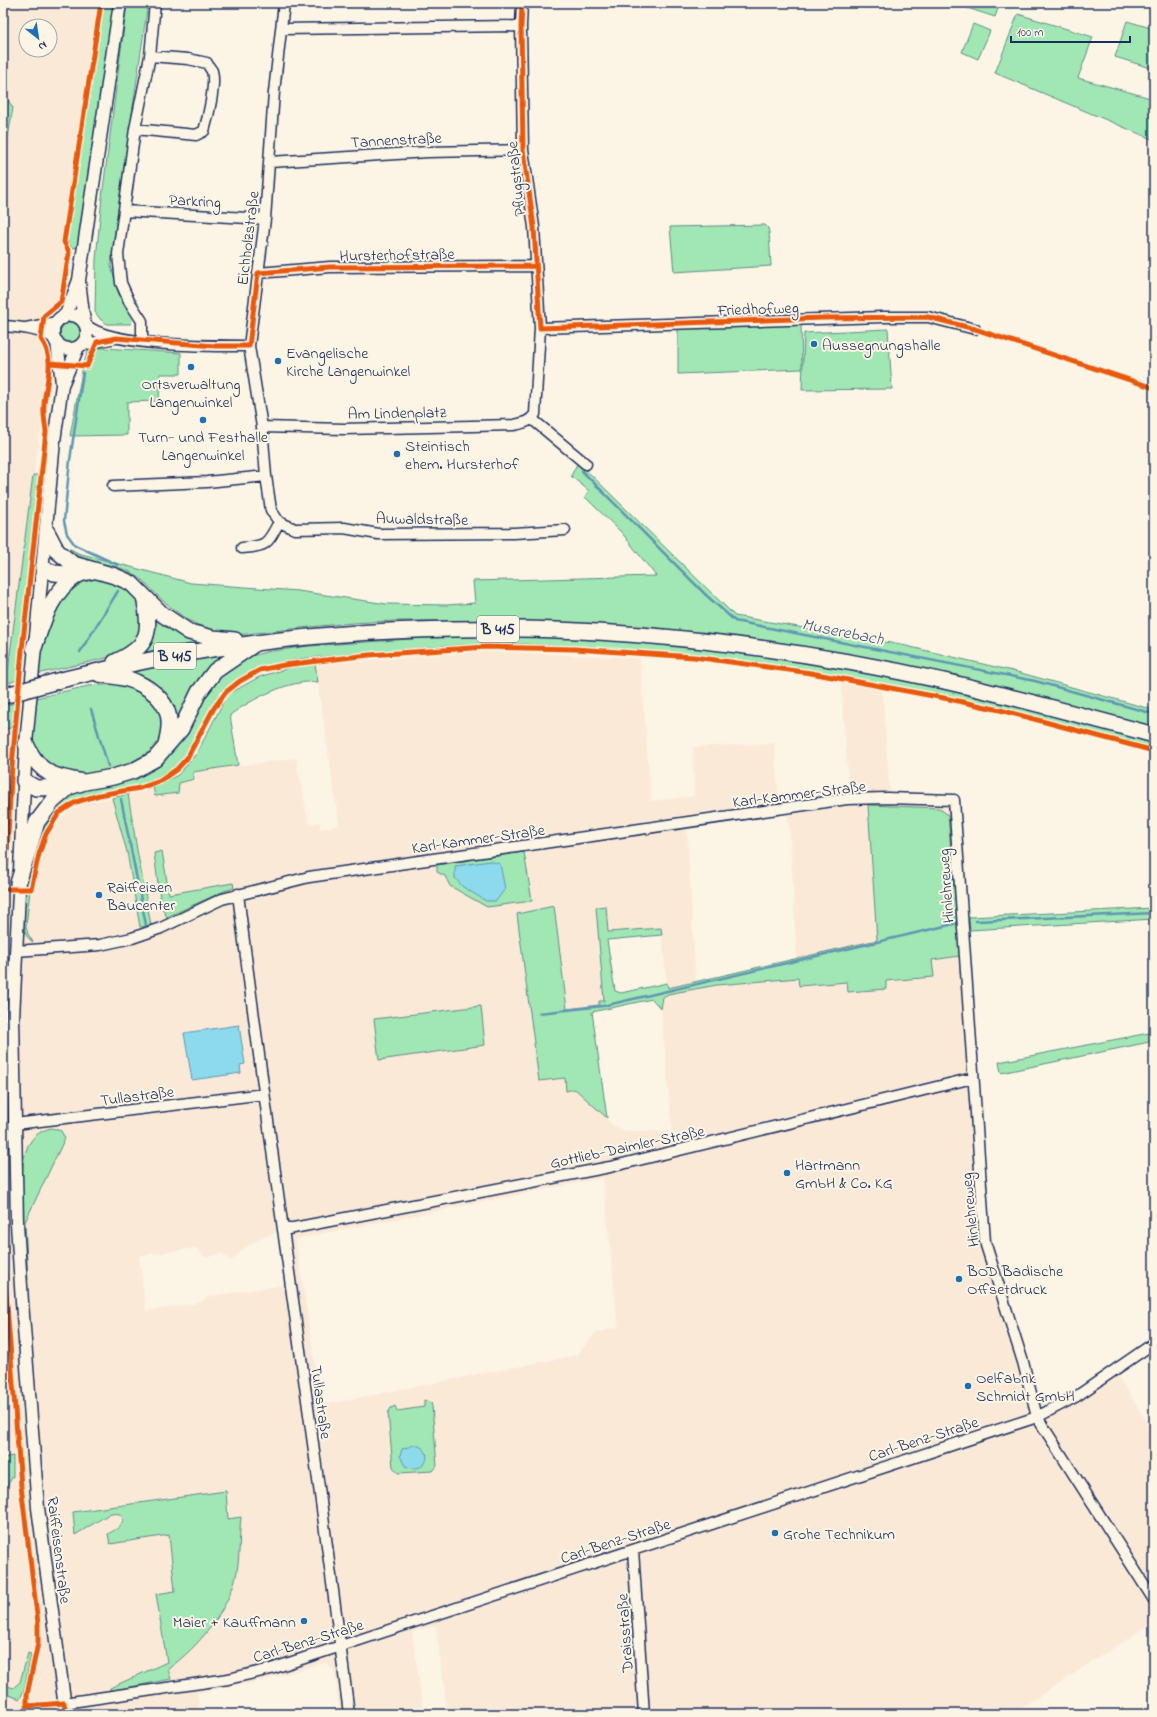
<svg xmlns="http://www.w3.org/2000/svg" width="1157" height="1717" font-family="'Indie Flower',sans-serif">
<style>
.built{fill:#fbe9d8;fill-rule:evenodd}
.green{fill:#a1e7b3;stroke:#5e8b88}
.water{fill:#8ddaec;stroke:#5f96b3}
.lines{fill:none;stroke-linecap:round;stroke-linejoin:round}
.stream{stroke:#5f96b3;stroke-width:2.5}
.minor-casing{stroke:#1b2f5e;stroke-width:13}
.tertiary-casing{stroke:#1b2f5e;stroke-width:15}
.primary-casing{stroke:#1b2f5e;stroke-width:18}
.minor{stroke:#fcf5e5;stroke-width:10}
.tertiary{stroke:#fcf5e5;stroke-width:12}
.primary{stroke:#fcf5e5;stroke-width:15}
.primary-bridge-casing{stroke:#1b2f5e;stroke-width:18;stroke-linecap:butt}
.primary-bridge{stroke:#fcf5e5;stroke-width:15}
.cycleway-casing{stroke:#fcf5e5;stroke-width:8}
.cycleway{stroke:#e8590c;stroke-width:5}
.poi-dot{fill:#1f6fb2;stroke:#fcf5e5;stroke-width:1.5}
.labels{text-anchor:middle;stroke-width:4;stroke-linejoin:round;paint-order:stroke}
.shield{fill:#fcf5e5;stroke:#5e6a86;stroke-width:1}
.shield-label{font-size:15px;font-weight:bold;fill:#1b2f5e}
.street-label{font-size:16px;fill:#1b2f5e;stroke:#fcf5e5}
.poi-label{font-size:16px;fill:#1b2f5e;stroke:#fcf5e5;text-anchor:start}
.water-label{font-size:17px;font-style:italic;fill:#385a82;stroke:#fcf5e5}
</style>
<rect width="100%" height="100%" fill="#fcf5e5"/>
<filter id="ink" filterUnits="userSpaceOnUse"><feTurbulence type="fractalNoise" baseFrequency=".025" numOctaves="2"/><feDisplacementMap in="SourceGraphic" scale="8" xChannelSelector="R" yChannelSelector="G"/><feConvolveMatrix kernelMatrix="1 2 1 2 8 2 1 2 1" color-interpolation-filters="sRGB"/></filter>
<g filter="url(#ink)">
<!-- built -->
<path class="built" d="M3,3H100L62,241L66,260L60,298L39,316L38,337L46,352L40,429L8,670L3,671ZM26,26H50V50H26Z
M486,651L640,658L651,801L694,796L693,747L774,743L779,801L849,795L841,681L882,688L890,793L959,797L991,1237L1042,1401L1049,1405L1061,1403L1113,1368L1154,1433V1622L1018,1710L1019,1714H447L436,1626L412,1632L423,1706L387,1710L388,1714H340L334,1670L325,1663L266,1680L197,1693L201,1714H3V1694L20,1699L24,1690L31,1654H28L20,1682L13,1688L3,1684V1493L13,1476V1456L3,1458V730L13,727L4,874H40L42,855L51,830L66,813L84,803L112,798L127,852L141,927L150,925L137,850L128,794L153,787L155,796L178,793L179,783L194,780L193,772L296,758L309,824L320,822V829L339,825L315,664ZM868,805L948,815L960,957L931,960L933,977L886,981V989L849,992L847,982L800,986L798,978L717,985L668,994L663,997L661,1009L672,1131H625L608,1122L607,1118L575,1089L566,1091L565,1078L539,1081L554,906L567,1009L599,1005L604,1001L596,907L606,906L608,932L661,928L667,988L696,982L687,829L787,814L789,824L797,958L877,940ZM603,1178L618,1327L595,1333L577,1355L321,1405L296,1239ZM278,1232L284,1285L210,1296L198,1303L146,1311L139,1256L196,1248L206,1258L222,1253L231,1261L244,1249L259,1239ZM226,1492L228,1520L241,1518L238,1543L226,1603L207,1631L180,1660L168,1669L110,1688L167,1663L156,1594L175,1591L169,1534L129,1542L117,1529L121,1526L123,1519L120,1514L115,1512L75,1535L73,1512Z"/>
<!-- green -->
<path class="green" d="M104,3H116L86,188L79,246L75,248L71,247L67,239Z
M127,3H148L114,238L111,266L120,298L132,320L131,324H107L100,319L95,312L96,259L102,197Z
M952,3H1000L995,17Z
M1018,14L1093,37L1078,78L1154,99V140L995,73Z
M1127,21L1154,29V69L1115,57Z
M973,24L990,31L978,59L962,52Z
M8,100L13,108L5,154H3V130Z
M765,225L768,228L769,232L771,266L674,272L670,227Z
M60 333a11 11 0 1 1 22 0a11 11 0 1 1-22 0Z
M801,323L802,369L678,374V327Z
M888,329L892,389L802,390L804,333Z
M89,347L181,353V374H160L159,401L127,402V435L70,436L83,366Z
M578,462L735,616L902,645L1021,673L1154,710V730L726,637C616,624 505,620 394,621C341,622 288,630 235,635C199,629 186,621 159,597C150,588 140,576 128,571C110,563 83,564 69,548L78,553L191,583L298,591L387,604L447,605L475,603L473,581L656,576L622,533L585,497L589,491L571,476Z
M33,475H39L17,680L3,685V671L8,670Z
M101,576C117,581 136,591 142,608C145,616 143,627 144,634L124,654L37,674L43,642L49,619L63,593L87,578Z
M150,609L209,643L139,656Z
M467,635C523,636 579,636 635,640C811,655 984,695 1154,743V750C985,701 813,663 637,650C587,647 537,643 487,644C447,645 407,649 368,653C329,657 280,656 245,675C204,697 203,751 163,775C149,784 132,787 116,790C100,794 82,796 68,804C40,819 35,858 30,887L24,886L46,816L76,791L136,774L200,703L219,674L248,657L266,652L309,646Z
M236,651L175,731L172,717L118,672Z
M315,664L318,682C290,679 252,699 230,715L238,765L193,772L194,779L179,783L178,793L155,796L153,787L178,775L197,753L227,695L259,677L289,668Z
M117,684L135,687L144,691L165,716L161,742L152,752L137,762L104,772L82,775L63,774L36,754L32,739L36,698L88,686Z
M15,703L13,727L3,730V706Z
M128,794L137,850L151,925L140,927L127,852L112,798Z
M868,805L939,808L948,815L960,956L932,960L934,977L886,981V989L848,992L847,982L799,986L798,978L717,985L668,994L663,997L661,1009L652,999L592,1012L607,1118L575,1089L566,1091L565,1078L539,1081L517,914L554,906L567,1009L599,1005V1001H604L596,907L606,906L608,932L661,928L662,935L607,940L615,991L621,993L667,983L668,988L877,940Z
M162,851L169,894L233,883L234,888L224,891L167,917L161,906L154,853Z
M524,852L532,901L487,907L450,886L445,876L437,872V865Z
M24,890H30L26,927L28,934L33,942C17,932 22,906 24,890Z
M1154,908V919L970,930L969,917Z
M481,1006L485,1045L379,1060L374,1019Z
M1154,1032V1041L1001,1073L999,1062Z
M52,1128L61,1131L65,1138L25,1222L28,1280H25C23,1249 22,1219 22,1188C22,1176 22,1162 26,1151C30,1138 40,1130 52,1128Z
M424,1400L431,1403L432,1406L437,1466L433,1471L398,1473L393,1467L388,1413L391,1408L395,1406L397,1411L424,1407Z
M13,1456V1476L3,1493V1458Z
M226,1491L228,1519L241,1517C239,1534 240,1560 236,1576C227,1613 198,1647 168,1669L171,1679L110,1691V1688L167,1662L156,1594L175,1591L169,1535L110,1544L108,1534C116,1529 128,1524 120,1514L111,1513L75,1535L73,1512Z
M28,1653L31,1654L24,1690L20,1699L3,1693V1684L13,1688L20,1682Z"/>
<!-- water -->
<path class="water" d="M490,861L500,864L505,889L496,901H486L463,887L455,878V866Z
M239,1025L245,1064L240,1065L241,1073L192,1080L184,1033Z
M414,1445C435,1447 429,1476 405,1466L400,1456L402,1449Z"/>
<g class="lines">
<!-- stream -->
<path class="stream" d="M83,373L70,460L64,521L67,534L75,545L118,565
M582,471L707,596L735,621L1035,681L1154,714
M80,652L118,591
M91,709L108,766
M121,799L146,925
M976,921L1154,913
M539,1013L603,1006L954,924"/>
<defs>
<path id="minor" d="M284,3L274,92L265,219L249,346L262,427L266,476L271,510L279,522L295,529L344,528L378,534L514,533L565,530
M281,29L521,26
M135,129L196,135L204,131C208,118 216,84 212,71C211,69 208,66 207,63L188,59L150,56
M270,162L428,152L523,150
M124,211L265,219
M258,273L330,267L536,266
M86,325C111,347 214,346 249,346
M3,326C19,327 42,329 55,339
M26,328L57,322
M540,328L883,317H928L975,329
M142,341V321L129,301L121,283L118,254L135,129L150,56L155,3
M82,345L116,338
M532,419L586,464
M262,427L344,429L514,425C523,423 530,422 535,414L540,328L534,227L523,150L521,26L522,3
M113,486L207,482L266,476
M242,548C268,546 267,544 279,522
M238,894C272,1168 315,1440 349,1714
M16,951L100,945L132,938L161,928L222,899L309,877L847,799L887,798L954,800L985,1242L1023,1362L1037,1417L1154,1600
M15,1124L264,1094
M283,1230L610,1167L973,1078
M633,1550L644,1714
M64,1703L228,1679L271,1669L1037,1417L1077,1396L1154,1343"/>
<path id="tertiary" d="M79,281L84,322
M53 332a17 17 0 1 1 34 0a17 17 0 1 1-34 0Z
M63,318L67,312L79,280L120,3
M57,342L62,383
M66,1714L38,1508L22,1302L17,1224L13,1018L26,744L54,441L62,385L78,347"/>
<path id="primary" d="M47,532L57,551L73,564L115,576L131,583L162,614L189,632L213,638L235,640
M43,568L54,573L78,575
M34,648C43,621 51,591 78,575C82,573 88,572 93,571
M115,662C149,647 152,633 144,597
M99,674C111,676 126,677 136,682C154,690 171,705 169,726C169,732 167,739 166,745
M61,680C350,606 654,617 944,681C1014,697 1084,716 1154,735
M26,744C39,774 53,777 84,782
M24,781L36,788L69,787
M18,883L37,822L53,801L69,787L85,782L113,777L133,771L155,759L181,729L199,692L215,671L253,645"/>
</defs>
<!-- minor casing -->
<use href="#minor" class="minor-casing"/>
<!-- tertiary casing -->
<use href="#tertiary" class="tertiary-casing"/>
<!-- primary casing -->
<use href="#primary" class="primary-casing"/>
<!-- minor -->
<use href="#minor" class="minor"/>
<!-- tertiary -->
<use href="#tertiary" class="tertiary"/>
<!-- primary -->
<use href="#primary" class="primary"/>
<defs>
<path id="primary-bridge" d="M3,696L61,680"/>
</defs>
<!-- primary-bridge casing -->
<use href="#primary-bridge" class="primary-bridge-casing"/>
<!-- primary-bridge -->
<use href="#primary-bridge" class="primary-bridge"/>
<defs>
<path id="cycleway" d="M522,3L521,26L523,150L534,227L540,328L824,318L928,317L975,329L1154,388
M50,363L87,366L97,342L116,338L215,346H249L258,273L330,267L536,266
M3,880L6,872L11,778L22,650L46,432C45,423 43,413 44,404C46,381 56,360 41,339L44,316L61,302L69,252L64,242L101,3
M3,889H31L39,854L46,834L59,813L76,802L99,795L140,788L160,781L177,769L187,758L214,708L226,692L240,681L260,670L284,665L369,655L486,647L575,649L694,657L811,673L949,699L1000,710L1154,751
M3,1255L21,1486L38,1623V1643L27,1695V1706L64,1703L66,1714"/>
</defs>
<!-- cycleway casing -->
<use href="#cycleway" class="cycleway-casing"/>
<!-- cycleway -->
<use href="#cycleway" class="cycleway"/>
</g>
</g>
<!-- markers -->
<g class="poi-dot">
<circle cx="814" cy="344" r="4"/>
<circle cx="278" cy="361" r="4"/>
<circle cx="191" cy="367" r="4"/>
<circle cx="203" cy="420" r="4"/>
<circle cx="397" cy="454" r="4"/>
<circle cx="99" cy="895" r="4"/>
<circle cx="787" cy="1173" r="4"/>
<circle cx="959" cy="1279" r="4"/>
<circle cx="968" cy="1386" r="4"/>
<circle cx="775" cy="1533" r="4"/>
<circle cx="304" cy="1621" r="4"/>
</g>
<g class="labels">
<!-- shield labels -->
<g class="shield">
<rect x="477" y="616" width="42" height="26" rx="3"/>
<rect x="154" y="643" width="42" height="26" rx="3"/>
</g>
<g class="shield-label">
<text x="498" y="634">B 415</text>
<text x="175" y="661">B 415</text>
</g>
<!-- street labels -->
<g class="street-label">
<text transform="translate(396 139) rotate(-3)" y="6">Tannenstraße</text>
<text transform="translate(515 179) rotate(-96)" y="6">Pflugstraße</text>
<text transform="translate(195 200) rotate(3)" y="6">Parkring</text>
<text transform="translate(247 238) rotate(-83)" y="6">Eichholzstraße</text>
<text transform="translate(397 254) rotate(-1)" y="6">Hursterhofstraße</text>
<text transform="translate(758 308) rotate(-2)" y="6">Friedhofweg</text>
<text transform="translate(397 412) rotate(-1)" y="6">Am Lindenplatz</text>
<text transform="translate(422 518) rotate(1)" y="6">Auwaldstraße</text>
<text transform="translate(799 793) rotate(-7)" y="6">Karl-Kammer-Straße</text>
<text transform="translate(478 838) rotate(-8)" y="6">Karl-Kammer-Straße</text>
<text transform="translate(945 886) rotate(-94)" y="6">Hinlehreweg</text>
<text transform="translate(137 1095) rotate(-7)" y="6">Tullastraße</text>
<text transform="translate(627 1146) rotate(-12)" y="6">Gottlieb-Daimler-Straße</text>
<text transform="translate(969 1210) rotate(-96)" y="6">Hinlehreweg</text>
<text transform="translate(322 1402) rotate(82)" y="6">Tullastraße</text>
<text transform="translate(923 1438) rotate(-18)" y="6">Carl-Benz-Straße</text>
<text transform="translate(615 1540) rotate(-18)" y="6">Carl-Benz-Straße</text>
<text transform="translate(60 1550) rotate(83)" y="6">Raiffeisenstraße</text>
<text transform="translate(624 1633) rotate(-94)" y="6">Draisstraße</text>
<text transform="translate(308 1640) rotate(-17)" y="6">Carl-Benz-Straße</text>
</g>
<!-- poi labels -->
<g class="poi-label">
<text x="822" y="350">Aussegnungshalle</text>
<text x="286" y="358">Evangelische<tspan x="286" dy="18">Kirche Langenwinkel</tspan></text>
<text x="191" y="389" text-anchor="middle">Ortsverwaltung<tspan x="191" dy="18">Langenwinkel</tspan></text>
<text x="203" y="442" text-anchor="middle">Turn- und Festhalle<tspan x="203" dy="18">Langenwinkel</tspan></text>
<text x="405" y="451">Steintisch<tspan x="405" dy="18">ehem. Hursterhof</tspan></text>
<text x="107" y="892">Raiffeisen<tspan x="107" dy="18">Baucenter</tspan></text>
<text x="795" y="1170">Hartmann<tspan x="795" dy="18">GmbH &amp; Co. KG</tspan></text>
<text x="967" y="1276">BOD Badische<tspan x="967" dy="18">Offsetdruck</tspan></text>
<text x="976" y="1383">Oelfabrik<tspan x="976" dy="18">Schmidt GmbH</tspan></text>
<text x="783" y="1539">Grohe Technikum</text>
<text x="296" y="1627" text-anchor="end">Maier + Kauffmann</text>
</g>
<!-- water labels -->
<g class="water-label">
<text transform="translate(843 631) rotate(11)" y="6">Muserebach</text>
</g>
</g>
<!-- margin -->
<rect width="1157" height="1717" fill="none" stroke="#fcf5e5" stroke-width="16"/>
<rect x="8" y="8" width="1141" height="1701" fill="none" stroke="#1b2f5e" stroke-width="1.5" filter="url(#ink)"/>
<!-- north arrow -->
<g transform="translate(38 38) rotate(150)"><circle r="19" fill="#fcf5e5" stroke="#a2a6af"/>
<path d="M0-3L7 15L0 10L-7 15Z" fill="#1f6fb2"/>
<text y="-6" font-size="11" font-weight="bold" text-anchor="middle" fill="#1b2f5e">N</text>
</g>
<!-- scale -->
<path d="M1011 36v6h119v-6" fill="none" stroke="#1b2f5e" stroke-width="2"/>
<text x="1017" y="36" font-size="12" fill="#1b2f5e" stroke="#fcf5e5" stroke-width="3" paint-order="stroke">100 m</text>
</svg>
